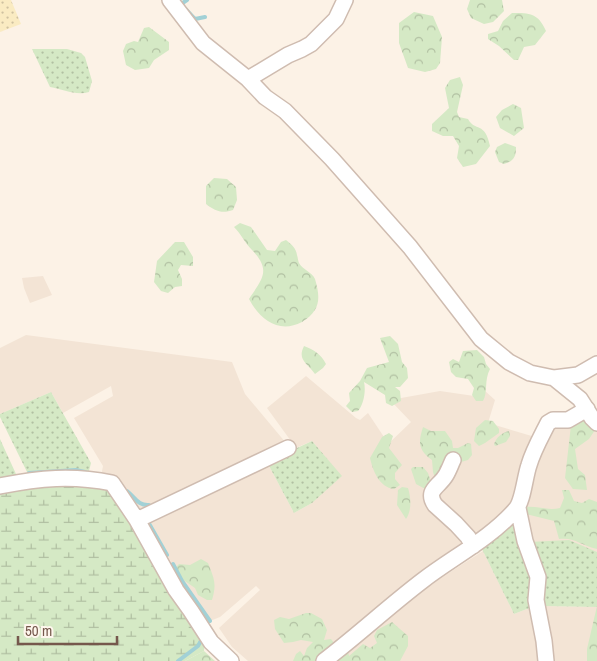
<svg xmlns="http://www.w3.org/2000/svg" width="597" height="661" font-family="'Archivo Narrow',sans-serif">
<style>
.residential{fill:#f3e4d5}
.grass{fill:url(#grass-dots)}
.forest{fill:url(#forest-crowns)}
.wetland{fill:url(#wetland-marsh)}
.sand{fill:url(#sand-dots)}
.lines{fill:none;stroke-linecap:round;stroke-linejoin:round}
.stream{stroke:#a2d1d6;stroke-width:4}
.minor-casing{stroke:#cfbcb0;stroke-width:18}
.minor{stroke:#fff;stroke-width:15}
</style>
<defs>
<pattern id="grass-dots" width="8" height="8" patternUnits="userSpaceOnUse" patternTransform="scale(1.25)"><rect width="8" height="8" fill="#d5e9c5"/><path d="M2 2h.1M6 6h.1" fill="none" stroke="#b1c0a2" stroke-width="1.8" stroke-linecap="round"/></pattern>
<pattern id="forest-crowns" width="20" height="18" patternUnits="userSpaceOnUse" patternTransform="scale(1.25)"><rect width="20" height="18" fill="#d5e9c5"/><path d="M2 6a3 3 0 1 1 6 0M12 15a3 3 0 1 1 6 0" fill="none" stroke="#b1c0a2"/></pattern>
<pattern id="wetland-marsh" width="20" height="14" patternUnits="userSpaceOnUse" patternTransform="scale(1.25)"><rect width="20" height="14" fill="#d5e9c5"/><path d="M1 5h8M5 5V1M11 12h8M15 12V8" fill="none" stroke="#b1c0a2"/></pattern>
<pattern id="sand-dots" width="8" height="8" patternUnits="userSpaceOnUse" patternTransform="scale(1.25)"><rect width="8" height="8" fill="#faebc2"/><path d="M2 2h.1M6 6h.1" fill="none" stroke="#cfc1a0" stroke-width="1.8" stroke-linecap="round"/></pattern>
</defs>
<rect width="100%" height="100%" fill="#fcf2e6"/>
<!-- residential -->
<path class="residential" d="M43,276L52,295L30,303L24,288L22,278Z
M26,335L232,362L245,394L286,443L142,510L125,493L101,476L103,466L74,418L113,396L111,386L63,413L51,392L0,414V348Z
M306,376L356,418L360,420L368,413L384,437L386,446L411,422L390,400L440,391L481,397L484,390L495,400L488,423L535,437L512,510L478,539L424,495L468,540L318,661H248L232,647L219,628L260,590L256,586L220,617L210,621L203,613L182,581L146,518L267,462L294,513L312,503L341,476L312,441L296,448L267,408Z
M549,426L597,428V552L529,542L522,511Z
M483,551L514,614L532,607L539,661H334L407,600Z
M543,606L597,607V661H550Z"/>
<!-- grass -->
<path class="grass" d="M32,49H67L81,53L85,57L92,81L89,92C76,96 63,89 50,87Z
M51,392L91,463L88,475L29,476L0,417V414Z
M0,439L16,474L17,478L0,481Z
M312,441L342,476L312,503L294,513L267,462Z
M515,515L533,573L532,607L514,614L480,545Z
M569,540L597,552V607L543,606L529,542Z"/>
<!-- forest -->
<path class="forest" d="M470,0H502L504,11L493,22L484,24L471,18L467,9Z
M414,12L433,16L442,37L440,63L436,69L425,72L408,68L399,43V23Z
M512,13C530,13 538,13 546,31L535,45L524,47L518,60H514L499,46L488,39V34L498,31L503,21Z
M149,27L169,42V50L154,60L149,68L135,70L126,65L123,51L126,44L134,41L138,42L144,28Z
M460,77L463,85L457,112L459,117L468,119C475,132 485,121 490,146L476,164L463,167L457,158L459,146L453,136H443L432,131V124L449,108L445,88L450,80Z
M513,104L521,108L524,128L514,136L500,128L496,117L502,110Z
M505,143L516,147C516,157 514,161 504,164L499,162L495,152L497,147Z
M214,178L227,179L236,187L237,200L233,210C222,214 215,211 206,204V186Z
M240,223L251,227L267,250L275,251L281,242L286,240C292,245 296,248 297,255C298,258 298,261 299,263C303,270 312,272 315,279C321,299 320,311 302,322C279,334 260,320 249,299C263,278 271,270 252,250C245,243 241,234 234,227Z
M175,242H184L193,257V266L181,265L178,270L182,279V286L175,287L168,293L161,291L154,282L157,261Z
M390,336L398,344L402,362L407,368L408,378L400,387H395L400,391L401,401L392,406L386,403L385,395L364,382C366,390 364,404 358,411L352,412L346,406L350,401L349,393L360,381L367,368L389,362L380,338Z
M304,346C314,350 321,354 326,364L323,368L315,374C307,363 297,360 304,346Z
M477,350L484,357L486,364L490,369C484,380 488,393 483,401H476L472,395L474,388L468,379L456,377L451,372L449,362L453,359L459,362L463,351Z
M585,417L595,430L589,439L575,449L578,469L585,475L587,490L573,489L565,478L571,425Z
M485,420L493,421L499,429V433L485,443L479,446L474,441L476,428Z
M423,427L431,431H445L452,441L453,448H458L468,443L471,444L472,455L468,460L454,464L435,478L433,472L432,460C418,450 418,443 423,427Z
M509,431L510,436L506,442L495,446L494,444C497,437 501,433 509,431Z
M389,433L393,436L389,448L402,465L395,473V479L400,485L394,489C379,487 373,471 370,458L382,437Z
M413,467H423L428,473L432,485L427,490L416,484L411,469Z
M402,487L408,488C411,498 412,510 406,519L397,505L398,490Z
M562,490H569L574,501L582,503L589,499L597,502V549C582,546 575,537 559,539L554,521L526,514V507C538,506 548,511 560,508L564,498Z
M201,559L208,563C214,578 217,584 212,600H207L198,595L195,588L176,575V567L179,564L190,565Z
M597,606V661H587V649Z
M306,613H311L322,619L327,630L324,640L331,639L334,643L339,642L347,647L349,656L363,644L370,648L377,643L374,636L377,630L392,622L408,636V646L400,661H293L296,654L300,651L304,656L307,648L313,642L301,640L293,642L284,643L275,629L274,620L280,617L289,619Z
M204,651L215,661H185Z"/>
<!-- wetland -->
<path class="wetland" d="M45,485L103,487L116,499L205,639L204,651L185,661H0V491Z"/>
<!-- sand -->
<path class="sand" d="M0,0H11L21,24L0,32Z"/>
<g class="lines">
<!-- stream -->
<path class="stream" d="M187,0L181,4L195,19L205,17
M29,473L76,470L85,472
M127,491C135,497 138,506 149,505
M147,520L167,555
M173,564L182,581L210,621
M178,661L198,646L203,637"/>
<defs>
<path id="minor" d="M170,0L203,43L248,79L265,97L285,111L332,159L410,247L481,339L509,362L530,373L554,378L580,399L592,418L597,423
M248,79L288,55L302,49L311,44L336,19L345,0
M554,378L578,375L597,364
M453,460C451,464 449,470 446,475C439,487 425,490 435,505L456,524L468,537L473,546
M0,486C40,478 72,475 112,483L137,520L176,590L191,611L211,642L231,661
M518,508L525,541L538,577L536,600L544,641L546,661
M137,520L288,448
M324,661C358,635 388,607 422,581C453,557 490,539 516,509C523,501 525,476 529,465C533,451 541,437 548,423L553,420H568L587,409"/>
</defs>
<!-- minor casing -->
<use href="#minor" class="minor-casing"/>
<!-- minor -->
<use href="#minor" class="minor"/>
</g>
<!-- scale -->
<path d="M18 636v8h99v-8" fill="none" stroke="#75584c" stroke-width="2.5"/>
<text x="25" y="636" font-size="15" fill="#75584c" stroke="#fef7ed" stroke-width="4" paint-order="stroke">50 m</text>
</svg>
